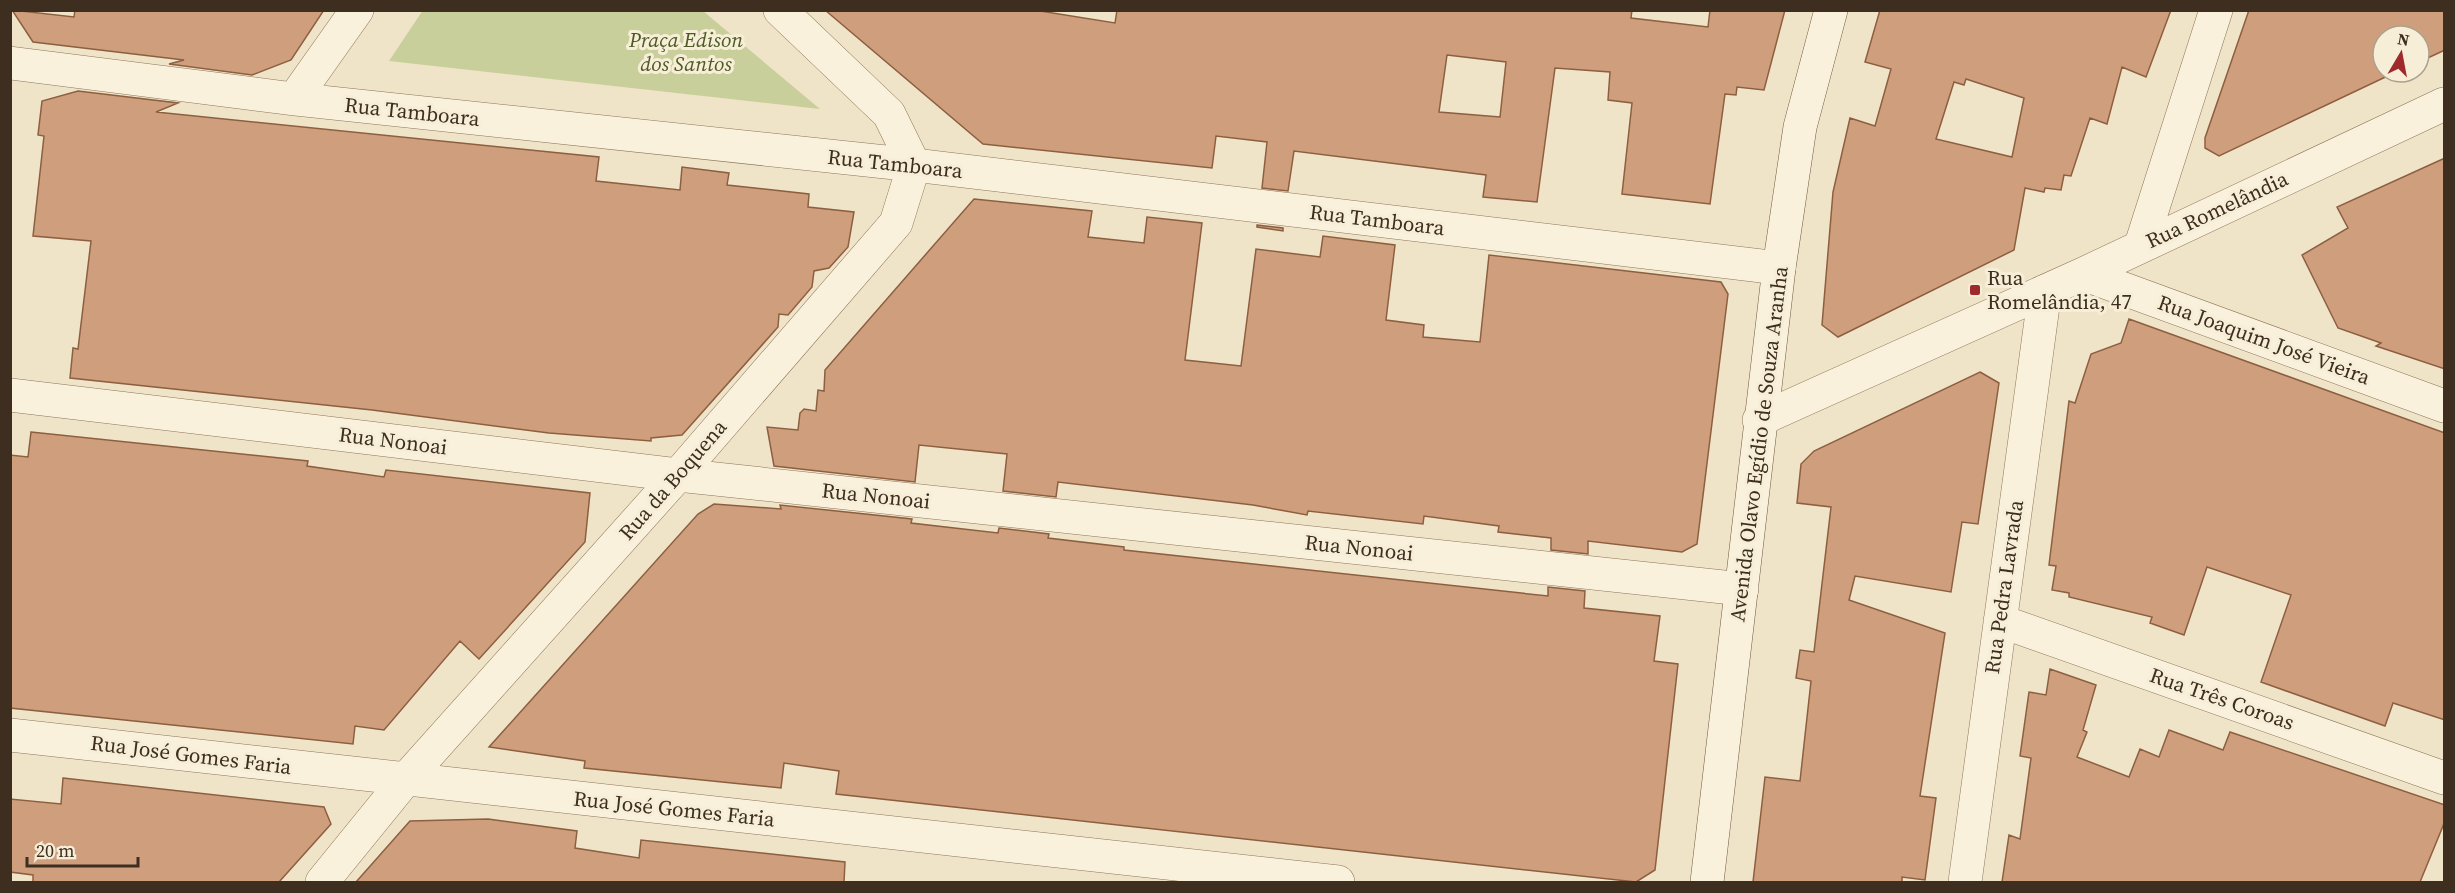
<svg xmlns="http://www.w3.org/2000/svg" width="2455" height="893" font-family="'Source Serif 4',serif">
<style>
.green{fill:#c9cf9b}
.building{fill:#cf9f7d;stroke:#8d5f41;stroke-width:1.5;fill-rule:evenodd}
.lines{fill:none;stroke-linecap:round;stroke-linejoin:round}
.minor-casing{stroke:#8d765c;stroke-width:34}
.secondary-casing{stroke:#6f573f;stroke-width:34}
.minor{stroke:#faf1dc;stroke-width:33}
.secondary{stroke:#faf1dc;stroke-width:33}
.poi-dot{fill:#9e2a2b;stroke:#f7eed8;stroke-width:2}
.labels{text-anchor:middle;stroke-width:6;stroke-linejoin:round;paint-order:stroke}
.park-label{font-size:21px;font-style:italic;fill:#4d5a26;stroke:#f7eed8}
.street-label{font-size:21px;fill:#3d2e20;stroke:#f7eed8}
.poi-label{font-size:21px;fill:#3d2e20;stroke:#f7eed8;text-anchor:start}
</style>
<rect width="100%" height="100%" fill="#f0e4c8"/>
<!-- green -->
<path class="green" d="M423,10L703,11L820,109L389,61Z"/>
<!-- building -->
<path class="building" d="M12,10L74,17L75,10H324L291,60L252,75L169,64L184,60L33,42Z
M825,10H1034L1115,23L1117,10H1632L1631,18L1708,27L1710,10H1785L1764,90L1737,87L1736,95L1725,94L1710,204L1622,194L1632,103L1608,100L1610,72L1555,68L1537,202L1483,197L1486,175L1294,151L1288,191L1262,188L1267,142L1216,136L1212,168L983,144ZM1447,55L1506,62L1500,117L1439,112Z
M1880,10H2171L2146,77L2122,67L2107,124L2090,118L2071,176L2064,175L2061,190L2045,188L2044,192L2025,188L2014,250L1838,337L1822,325L1833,192L1850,118L1875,126L1891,69L1865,62ZM1966,79L2024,98L2012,157L1936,139L1954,82L1964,85Z
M2249,10H2445V50L2419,62V36H2383V72H2396L2219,156L2205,148V138Z
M78,91L178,103L156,112L599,157L596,181L680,190L682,167L729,173L727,185L809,194L808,207L854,212L848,247L829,268L814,271L812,287L788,315L779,314L778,327L682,435L651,438V441L549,433L372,410L70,378L73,348L78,349L91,241L33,236L44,136L38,135L42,101Z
M2445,158V369L2376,346L2381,343L2338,328L2302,255L2348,228L2337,207Z
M974,199L1092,211L1088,237L1144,243L1147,217L1202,223L1185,360L1241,366L1256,249L1320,257L1323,236L1395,245L1386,320L1424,325L1423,337L1480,342L1489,255L1721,282L1728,294L1697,544L1682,552L1588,541V554L1551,550V538L1498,532L1499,526L1424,516L1423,524L1308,511L1307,515L1253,505L1058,482L1056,497L1003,491L1007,454L919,445L915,482L774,466L767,427L798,430L800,413L804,409L816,411L818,390L824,391L825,370Z
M1257,225L1283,228V231L1257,227Z
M2129,319L2445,433V720L2393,703L2385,726L2261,682L2291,595L2207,567L2184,635L2150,623L2152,617L2069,597V593L2052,590L2056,566L2049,565L2069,401L2075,403L2091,354L2121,343Z
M1980,372L1999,383L1978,524L1962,522L1951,592L1855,576L1849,600L1945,633L1920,796L1936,798L1925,880L1902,877V882H1753L1765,777L1800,781L1811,681L1796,678L1800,650L1814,652L1831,507L1797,503L1801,464L1814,451Z
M31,432L308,461L307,466L384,477L386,470L590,493L585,542L479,659L460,641L384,730L355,726L353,744L10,708V455L28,457Z
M714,504L781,509L780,505L912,519L911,523L998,533L999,528L1049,534L1048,538L1124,547V550L1548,596V587L1585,591L1584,608L1660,616L1654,661L1678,664L1655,870L1636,882L836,794L839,771L784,763L781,788L584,768L585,761L489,747L698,514Z
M2050,669L2096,685L2083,730L2087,732L2077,757L2129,777L2140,749L2159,757L2169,730L2223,750L2230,732L2445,805V821L2420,882H2002L2009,835L2020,839L2031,758L2020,756L2029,692L2046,695Z
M63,778L324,807L331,824L279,882H33V875L10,872V799L61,804Z
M488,819L577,831L575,848L639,858L641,840L845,862L844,882H356L410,821Z"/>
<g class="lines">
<defs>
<path id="minor" d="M780,10L889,114L914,165
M10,63L294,99L914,165L1779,268
M294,99L357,10
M2141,245L2216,10
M2083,274L2444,406
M10,395L678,475L1742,589
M1759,420L2083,274L2444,104
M2000,621L2444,778
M10,735L1338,882
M322,882L405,780L678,475L896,223L914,165
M1965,882L2045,291"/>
<path id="secondary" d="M1707,882L1779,268L1800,127L1831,10"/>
</defs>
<!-- minor casing -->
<use href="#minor" class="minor-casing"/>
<!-- secondary casing -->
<use href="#secondary" class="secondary-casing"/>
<!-- minor -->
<use href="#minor" class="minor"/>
<!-- secondary -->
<use href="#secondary" class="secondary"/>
</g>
<!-- markers -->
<rect class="poi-dot" x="1969" y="284" width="12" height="12" rx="3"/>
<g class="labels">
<!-- park labels -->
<g class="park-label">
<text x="686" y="47">Praça Edison<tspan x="686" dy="24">dos Santos</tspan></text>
</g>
<!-- street labels -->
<g class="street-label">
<text transform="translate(412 112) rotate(6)" y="7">Rua Tamboara</text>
<text transform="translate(895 164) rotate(6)" y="7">Rua Tamboara</text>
<text transform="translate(2217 210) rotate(-25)" y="7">Rua Romelândia</text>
<text transform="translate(1377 220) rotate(7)" y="7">Rua Tamboara</text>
<text transform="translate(2264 340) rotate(20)" y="7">Rua Joaquim José Vieira</text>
<text transform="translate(393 441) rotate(7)" y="7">Rua Nonoai</text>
<text transform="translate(1759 444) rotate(-83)" y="7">Avenida Olavo Egídio de Souza Aranha</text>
<text transform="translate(673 480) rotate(-49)" y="7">Rua da Boquena</text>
<text transform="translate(876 496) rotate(6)" y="7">Rua Nonoai</text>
<text transform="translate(1359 548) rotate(6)" y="7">Rua Nonoai</text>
<text transform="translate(2004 587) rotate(-82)" y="7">Rua Pedra Lavrada</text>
<text transform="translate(2222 699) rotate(19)" y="7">Rua Três Coroas</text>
<text transform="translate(191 755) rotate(7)" y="7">Rua José Gomes Faria</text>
<text transform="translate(674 809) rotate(6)" y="7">Rua José Gomes Faria</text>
</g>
<!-- poi labels -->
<g class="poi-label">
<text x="1987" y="285">Rua<tspan x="1987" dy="24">Romelândia, 47</tspan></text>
</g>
</g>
<!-- border -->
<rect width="2455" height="893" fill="none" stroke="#3d2e20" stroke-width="24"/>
<!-- north arrow -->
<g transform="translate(2401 54) rotate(10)"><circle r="28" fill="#f7eed8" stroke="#ada18e" stroke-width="1.5"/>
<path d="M0-4.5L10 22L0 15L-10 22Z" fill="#9e2a2b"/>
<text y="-9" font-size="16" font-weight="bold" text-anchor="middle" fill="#3d2e20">N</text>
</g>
<!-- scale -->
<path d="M27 857v9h111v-9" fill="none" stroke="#3d2e20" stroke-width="3"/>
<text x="36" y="857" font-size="18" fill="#3d2e20" stroke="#f7eed8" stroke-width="4.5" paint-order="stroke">20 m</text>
</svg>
